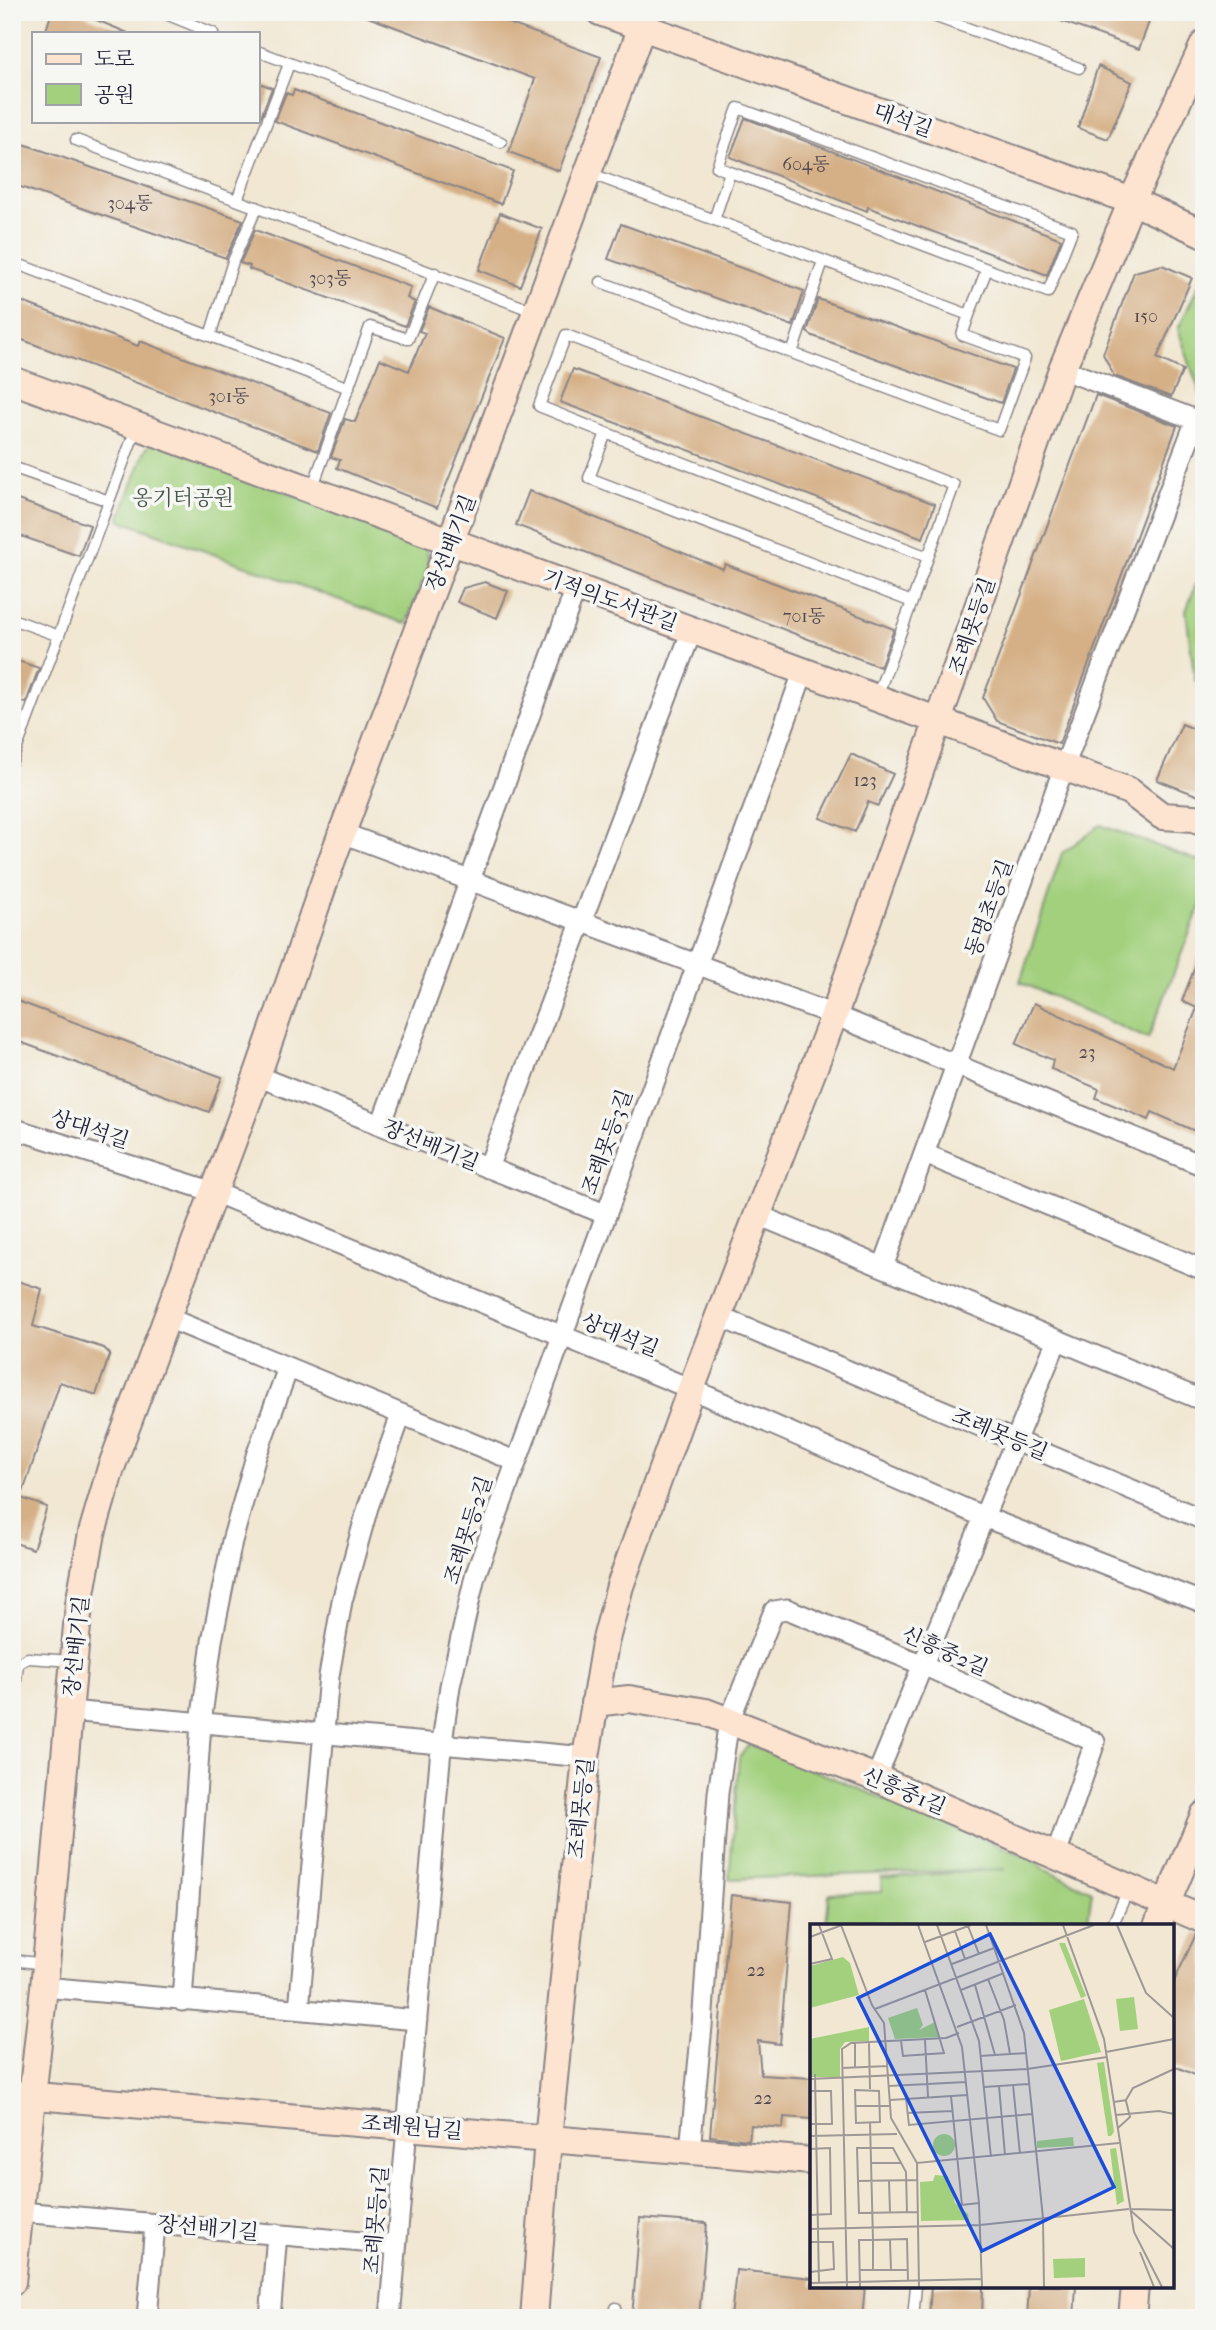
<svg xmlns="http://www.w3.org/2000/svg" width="1216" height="2330" font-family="'IM FELL French Canon','Noto Serif KR',serif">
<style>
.green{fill:#a2d07d;stroke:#62795c;stroke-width:2}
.building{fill:#d5b087}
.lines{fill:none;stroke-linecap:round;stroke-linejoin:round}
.lane-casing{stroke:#8a8486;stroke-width:13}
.street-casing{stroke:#8a8486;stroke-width:23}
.secondary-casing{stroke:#8a8486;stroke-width:30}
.lane{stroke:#fff;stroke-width:10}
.street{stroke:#fff;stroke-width:19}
.secondary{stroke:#fde4d0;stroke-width:26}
.labels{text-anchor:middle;stroke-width:7;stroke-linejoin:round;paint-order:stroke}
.number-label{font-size:18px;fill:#4f464e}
.street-label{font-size:21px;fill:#22223b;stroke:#f6f6f2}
.park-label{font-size:21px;fill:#48564f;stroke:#f6f6f2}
.inset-road{fill:none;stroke:#9e9896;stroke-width:2}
.view{fill:#1d4ed8;fill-opacity:0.15;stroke:#1d4ed8;stroke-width:3.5}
.inset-edge{fill:none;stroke:#22223b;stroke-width:3.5}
</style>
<rect width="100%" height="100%" fill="#f6f6f2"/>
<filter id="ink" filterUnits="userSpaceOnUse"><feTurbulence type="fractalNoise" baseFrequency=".0143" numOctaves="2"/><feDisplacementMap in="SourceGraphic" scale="14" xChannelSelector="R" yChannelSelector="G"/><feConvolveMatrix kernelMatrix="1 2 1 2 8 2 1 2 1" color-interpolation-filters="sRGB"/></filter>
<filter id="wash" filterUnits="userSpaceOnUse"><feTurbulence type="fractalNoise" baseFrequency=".00686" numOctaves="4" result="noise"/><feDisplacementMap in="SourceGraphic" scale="28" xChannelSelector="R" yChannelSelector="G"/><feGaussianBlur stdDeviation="1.57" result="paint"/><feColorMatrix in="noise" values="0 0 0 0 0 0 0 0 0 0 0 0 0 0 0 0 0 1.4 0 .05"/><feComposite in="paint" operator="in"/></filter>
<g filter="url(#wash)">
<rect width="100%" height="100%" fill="#f1e7d2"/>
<!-- green -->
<path class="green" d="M1203,276L1204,277V405L1178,329Z
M155,442L426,546L429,566L406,624L119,520L144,453L148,446Z
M1204,562V681H1195L1186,611Z
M1100,825L1204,863V896L1148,1039L1020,982L1062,853Z
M749,1744L1035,1860L1043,1868L1092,1891L1087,1926H826L829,1894L882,1892L881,1878L1006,1869L729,1879L739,1758Z"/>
<g id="blocks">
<!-- building -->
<path class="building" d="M52,12H77L128,33H45Z
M360,12H478L601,57L559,171L509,152L535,79L360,14Z
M1042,12H1123L1149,22L1139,49L1041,14Z
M1098,66L1132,82L1108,139L1078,128Z
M257,82L272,88L261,116L257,114Z
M294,90L513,171L501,204L275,121L286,93L292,95Z
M745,118L1061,239L1047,275L868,207L867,211L730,157Z
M12,140L243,220L226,258L12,184Z
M500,213L542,229L520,286L479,270Z
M621,224L804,291L793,326L608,259Z
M255,230L411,287L407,298L415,302L405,326L249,269L250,266L240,263Z
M1162,265L1192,278L1157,358L1183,370L1171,397L1114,376L1103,354L1134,272Z
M12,298L138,346L140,341L331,413L318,451L12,336Z
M818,299L1013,369L1001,403L813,336L807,332Z
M429,307L505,338L437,508L337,468L340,460L331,457L345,419L355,422L380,359L409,371L425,333L419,331Z
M573,369L935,504L923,538L560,402Z
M1096,395L1177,426L1059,744L997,721L983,698Z
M529,491L723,569L725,564L894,629L880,667L516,525Z
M12,498L90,525L79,556L12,533Z
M485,582L508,591L497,618L457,602L463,588Z
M12,659L39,668L26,703L12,699Z
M1182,724L1204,733V798L1157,780Z
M851,754L893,774L878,806L868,802L855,832L820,818Z
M1202,948L1204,1135L1152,1112L1149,1120L1096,1098L1099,1089L1051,1069L1053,1060L1016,1044L1034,1003L1173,1068L1197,1008L1182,1001Z
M12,999L222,1077L209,1112L12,1039Z
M12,1279L42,1289L33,1326L104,1348L110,1354L96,1395L60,1382L21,1498L47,1507L33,1549L12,1542Z
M731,1895L792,1902L780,2044L758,2041L761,2075L812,2078V2119L784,2117L783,2128L751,2125L749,2140L710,2136Z
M1196,1934L1204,1935V2079L1172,2065V1986Z
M640,2218L707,2223L699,2318H632Z
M736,2270L812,2278V2286H865L862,2318H731Z
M931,2286H983L982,2318H929Z
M1029,2286H1076L1074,2318H1027Z"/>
</g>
</g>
<g filter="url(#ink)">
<use href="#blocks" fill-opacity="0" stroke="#8a8486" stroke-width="2"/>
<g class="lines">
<defs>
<path id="lane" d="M161,12L213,33
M922,12L1079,68
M257,51L501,142
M76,140L533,311
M589,173L969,315L987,269L1048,292L1072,231L738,108L717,167L987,269
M237,200L289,64
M714,220L730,172
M12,262L349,388
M601,282L999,430L1025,358L962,335L969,315
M210,336L233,261L257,207
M792,353L823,261
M606,433L928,557
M12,467L109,501
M312,489L370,327L408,339L435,273
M12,619L59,636
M877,696L912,602L589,478L606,433L539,406L566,335L954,485L912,602
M12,722L25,727
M12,761L137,426
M12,1713L18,1663L28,1658L72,1661
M1112,1926L1129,1888
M12,1960L45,1964
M615,2318L616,2308
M913,2318L916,2286"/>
<path id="street" d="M342,833L834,1015L1204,1166
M257,1076L605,1214
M381,1125L576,588
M12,1128L214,1192L691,1389L984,1517L1204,1603
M925,1154L1204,1270
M488,1168L692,630
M758,1215L1204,1401
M883,1267L1064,767L1196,420L1062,369
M720,1317L1204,1520
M168,1318L515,1461
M69,1711L586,1757
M876,1778L1057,1340
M44,1987L417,2020
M182,2001L201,1723L212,1641L232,1541L256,1456L288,1368
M299,2009L329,1676L342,1601L368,1507L401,1415
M690,2150L702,2026L718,1793L729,1721L774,1611L787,1609L923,1665L1095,1742L1056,1855
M21,2212L396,2245
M147,2318L155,2224
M270,2318L277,2234
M390,2318L441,1749L450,1686L475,1576L804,670"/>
<path id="secondary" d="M600,12L1132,201L1204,234
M12,380L1129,791L1162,816L1194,818L1204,822
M594,1703L629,1699L706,1712L876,1778L1204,1920
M1157,1926L1204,1815
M12,2094L812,2161
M12,2282L44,1987L79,1604L92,1533L111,1468L257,1076L333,857L642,27
M534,2318L548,2139L586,1757L605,1643L620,1586L691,1389L834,1015L1062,369L1132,201L1204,44
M1132,2318L1135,2286"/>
</defs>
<!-- lane casing -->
<use href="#lane" class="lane-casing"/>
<!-- street casing -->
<use href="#street" class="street-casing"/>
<!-- secondary casing -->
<use href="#secondary" class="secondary-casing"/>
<!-- lane -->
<use href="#lane" class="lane"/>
<!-- street -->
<use href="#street" class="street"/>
<!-- secondary -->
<use href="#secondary" class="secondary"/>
</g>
</g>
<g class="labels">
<!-- number labels -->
<g class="number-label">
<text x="806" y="170">604동</text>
<text x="130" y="209">304동</text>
<text x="330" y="284">303동</text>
<text x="1146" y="322">150</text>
<text x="229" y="402">301동</text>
<text x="804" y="622">701동</text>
<text x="865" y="786">123</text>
<text x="1087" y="1058">23</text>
<text x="756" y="1976">22</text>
<text x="763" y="2104">22</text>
</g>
<!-- street labels -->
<g class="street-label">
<text transform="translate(903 120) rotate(20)" y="7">대석길</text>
<text transform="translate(451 543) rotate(-69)" y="7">장선배기길</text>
<text transform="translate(610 600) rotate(20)" y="7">기적의도서관길</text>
<text transform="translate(972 626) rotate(-71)" y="7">조례못등길</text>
<text transform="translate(989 908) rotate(-70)" y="7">동명초등길</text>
<text transform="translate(90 1129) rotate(18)" y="7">상대석길</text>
<text transform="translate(607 1142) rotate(-70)" y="7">조례못등3길</text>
<text transform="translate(431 1145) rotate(22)" y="7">장선배기길</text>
<text transform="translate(620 1335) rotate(22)" y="7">상대석길</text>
<text transform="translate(1000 1434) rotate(23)" y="7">조례못등길</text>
<text transform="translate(468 1530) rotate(-72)" y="7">조례못등2길</text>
<text transform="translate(76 1646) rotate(-84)" y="7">장선배기길</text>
<text transform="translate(945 1651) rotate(24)" y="7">신흥중2길</text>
<text transform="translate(904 1791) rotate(23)" y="7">신흥중1길</text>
<text transform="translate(581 1808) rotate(-84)" y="7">조례못등길</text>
<text transform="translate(412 2127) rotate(5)" y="7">조례원님길</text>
<text transform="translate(376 2220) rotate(-85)" y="7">조례못등1길</text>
<text transform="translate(208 2228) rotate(5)" y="7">장선배기길</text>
</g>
<!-- park labels -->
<g class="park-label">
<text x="183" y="505">옹기터공원</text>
</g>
</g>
<!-- overview -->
<g transform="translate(810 1924)">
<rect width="364" height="364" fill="#f1e7d2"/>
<path d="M249,19H255L276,72L271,74ZM33,33L40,39L49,71L0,84V42ZM324,73L328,105L310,107L306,75ZM274,75L291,128L251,137L239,86ZM107,84L113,101L109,106L125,98L130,113L85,115L78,94ZM59,103V117L35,118L30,125V153H0V115ZM294,138L304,208L301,212H298L287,139ZM123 221a11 11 0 1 1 22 0a11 11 0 1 1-22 0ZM263,213L264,222L227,224V217ZM306,224L314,277L307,281L300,225ZM125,251L138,252L145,279L158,290L159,296L111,297L110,258L123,257ZM275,334V353L244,354L243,335Z" fill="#a2d07d"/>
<path class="inset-road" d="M31,1L62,81L74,99L81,194L107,239L309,219M108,1L152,123L169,279L172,363M127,1L169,117L181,233M176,1L214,109L233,294L234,363M253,1L294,115L324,308L352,363M307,1L336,69L364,94M158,2L169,30M145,7L155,35M0,13L32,1M115,18L161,1M0,40L22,35L9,1M142,40L184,24M178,55L194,96L200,130M165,61L185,131M151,66L194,49M65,85L284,1M147,103L206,81M115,116L118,173M91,117L93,132L134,129L115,66M45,119V143M59,119L60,165M296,128L364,115M170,132L216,129M32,144L78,142M5,150L9,359M0,155L217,145L297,133M203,161L210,230M79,162L156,158M189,162L195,231M174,163L219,160M45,166L69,167L70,198L46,199ZM0,167H21L22,200H0M141,172L152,281L169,279M96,175L99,201L222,190M80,176L157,171M304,178L316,176L323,164L364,145M46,182H80M97,189L142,187M306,191L349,187L364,190M308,204L320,193L316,177M0,212L87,210M0,225L20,224L21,290L0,291M61,239H92M107,239L109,363M48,257L107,256M79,257L80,288M320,285L364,286M320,286L364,325M97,288L96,248L83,224H47L49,289L108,288M0,305L170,301L319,285M80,316L81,346M0,318H23L24,345L0,348M330,328L344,363M50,346H98M63,346V316L97,315L98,357M0,359L172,355M37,363L32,125L41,119L136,114L149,109M50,363L49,316H63L60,198"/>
<path class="view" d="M180,10L304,263L172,327L48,74Z"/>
<rect width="364" height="364" class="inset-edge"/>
</g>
<!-- margin -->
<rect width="1216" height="2330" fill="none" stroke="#f6f6f2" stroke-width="42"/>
<!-- legend -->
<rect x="32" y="32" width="228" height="91" fill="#f6f6f2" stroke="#a1a1a9" stroke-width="2"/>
<rect x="46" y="54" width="35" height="10" fill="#fde4d0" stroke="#a1a1a9" stroke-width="2"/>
<text x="94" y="66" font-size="21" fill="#22223b">도로</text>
<rect x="46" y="84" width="35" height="21" fill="#a2d07d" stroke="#a1a1a9" stroke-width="2"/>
<text x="94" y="102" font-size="21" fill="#22223b">공원</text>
</svg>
